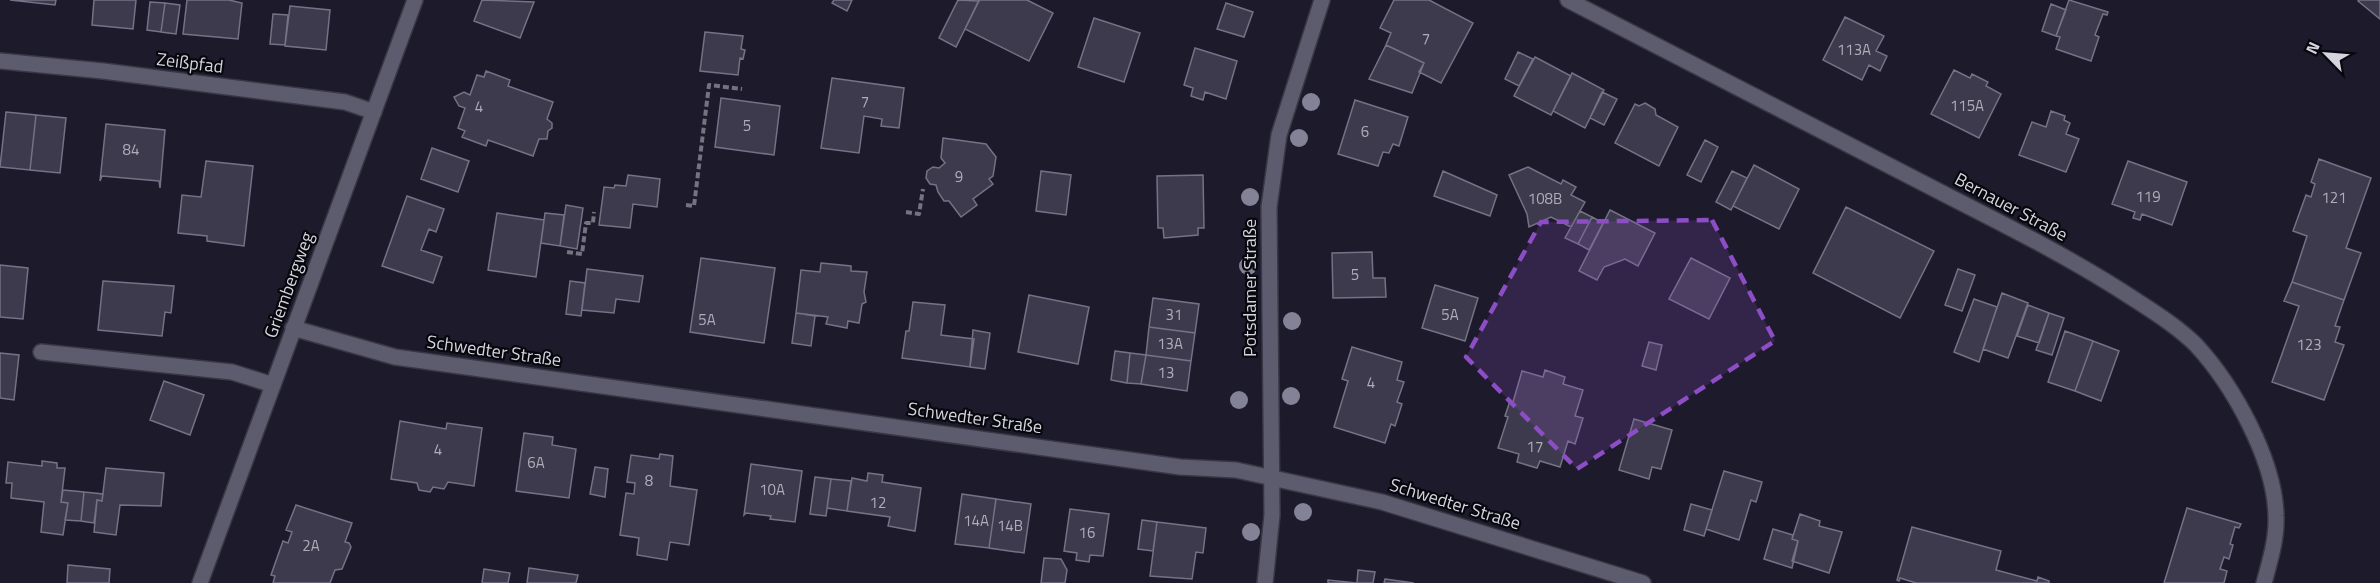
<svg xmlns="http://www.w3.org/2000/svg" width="2380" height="583" font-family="'Titillium Web',sans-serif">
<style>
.building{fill:#3c3a4c;stroke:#747286;stroke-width:1.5}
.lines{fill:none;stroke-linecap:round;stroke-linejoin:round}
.lane-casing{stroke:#393744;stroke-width:18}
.street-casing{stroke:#393744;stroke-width:18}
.path{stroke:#747380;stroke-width:4;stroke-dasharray:6 3;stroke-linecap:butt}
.lane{stroke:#5d5c6f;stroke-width:15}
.street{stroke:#5d5c6f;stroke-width:15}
.tree{fill:#848296}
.marked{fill:#8d4ec5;fill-opacity:0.2;stroke:#8d4ec5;stroke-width:4.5;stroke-dasharray:12 8;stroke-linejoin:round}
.labels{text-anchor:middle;stroke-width:4.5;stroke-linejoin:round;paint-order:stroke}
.number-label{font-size:15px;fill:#aeaeba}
.street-label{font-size:18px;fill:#d4d4df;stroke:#07070d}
</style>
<rect width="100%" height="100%" fill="#1d1b2b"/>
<!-- building -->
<path class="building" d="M10,0H56L55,5Z
M94,0H136L133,29L92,25Z
M187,0H229L242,3L238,39L183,34Z
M482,0L534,2L520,38L474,21Z
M834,0H852L847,11L832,3Z
M958,0L979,1L956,47L939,38Z
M979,0H1027L1053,13L1029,61L965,29Z
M1394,0H1429L1473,23L1441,83L1419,72L1424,63L1386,45L1391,33L1380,28Z
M2069,0L2108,12L2107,15L2103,14L2095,35L2099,37L2091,61L2056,49L2060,37L2056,36Z
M2380,0V19L2358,1L2359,0Z
M150,2L165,3L161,32L147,30Z
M165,3L180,5L176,34L161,32Z
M1226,3L1253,12L1244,37L1217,29Z
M2051,4L2066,10L2056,36L2042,31Z
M290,6L330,10L326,50L285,46Z
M273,14L288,15L285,45L270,44Z
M1845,17L1884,36L1876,51L1887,56L1880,71L1869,65L1862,80L1823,60Z
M1094,18L1140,33L1124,82L1078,67Z
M705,32L743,36L741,49L745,50L743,59L740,58L738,75L700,71Z
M1386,45L1424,63L1412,93L1369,79Z
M1195,48L1237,61L1226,99L1205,92L1203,100L1191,96L1193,88L1184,85Z
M1518,52L1533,59L1519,86L1505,79Z
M1535,57L1571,76L1551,115L1514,96Z
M1954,70L1970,78L1972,74L1988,82L1986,86L2001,94L1979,138L1931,114Z
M486,71L510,80L508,86L553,102L547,119L552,123V128L548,131L547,139H539L533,156L488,140L486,146L462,137L465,131L458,128L465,108L459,106L454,97L464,92L470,95L477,75L484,77Z
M1572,73L1604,90L1585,128L1553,111Z
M832,78L904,88L899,128L881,126L882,119L864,116L859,153L821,148Z
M1602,92L1617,99L1604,125L1590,118Z
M721,98L780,106L774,155L715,147Z
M1355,100L1408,117L1399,146L1393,144L1389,153L1383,152L1378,166L1338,154Z
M1645,103L1655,109L1656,115L1678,127L1659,166L1615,143L1635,104L1639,106Z
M2051,111L2065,116L2064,120L2070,123L2066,134L2079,139L2066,172L2019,155L2032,122L2046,127Z
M6,112L36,115L30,170L0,167Z
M36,115L66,118L60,173L30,170Z
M106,124L165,130L160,188L159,181L102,176L100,181Z
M943,138L986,144L996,157L993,176L989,179L993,184L973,199L977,205L961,217L949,201H944L938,192L936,185L930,184L926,178L927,171L933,167L939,168L945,163L941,158Z
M1705,140L1718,147L1701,182L1687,175Z
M432,148L469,161L458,192L421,179Z
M2319,159L2371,178L2346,248L2361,253L2344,300L2292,282L2307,236L2293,231L2306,195L2311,197L2315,184L2311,182Z
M206,161L253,166L244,246L207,241V236L178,233L182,195L201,197Z
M2128,161L2187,182L2172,225L2142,214L2140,220L2133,218L2135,212L2112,204Z
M1754,165L1799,189L1779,229L1733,206Z
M1528,167L1561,184L1563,180L1576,187L1571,195L1585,202L1571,227L1551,217L1529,227L1527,214L1509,175Z
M1041,171L1071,175L1066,215L1036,211Z
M1443,171L1497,195L1490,216L1434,196Z
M1732,171L1747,178L1731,210L1716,202Z
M628,175L660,179L657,207L633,204L630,228L599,225L604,187L614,188L615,185L626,186Z
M1203,175L1204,228H1198V235L1164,238L1163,228H1158L1157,176Z
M407,196L444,209L436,232L429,229L421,250L442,257L433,283L382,266Z
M566,205L583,208L577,249L560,246Z
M1846,207L1934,251L1900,318L1813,273Z
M1610,210L1655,233L1638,266L1625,259L1604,267L1597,280L1579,271Z
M1580,211L1592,217L1578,244L1565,238Z
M497,213L544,220L536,277L488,270Z
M545,213L564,215L560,246L541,243Z
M1592,217L1603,223L1589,250L1578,244Z
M1372,252L1373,278H1385L1386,297L1333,298L1332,253Z
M701,258L775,268L764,343L690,332Z
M1691,258L1730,278L1709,319L1669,299Z
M821,263L851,266V271L867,272L864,292L866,302L862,304L859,323L848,321L847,328L826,324L828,317L796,313L801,270L820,272Z
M0,265L28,268L23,319L0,317Z
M587,269L643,276L639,302L616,299L614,313L582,310Z
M1958,269L1975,275L1962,311L1945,305Z
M103,281L174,286L171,313L165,312L162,336L98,330Z
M570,281L585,283L581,316L566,314Z
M2292,282L2344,300L2335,326L2340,327L2335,342L2344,345L2324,400L2272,382L2299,306L2284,301Z
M1435,285L1478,298L1465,341L1422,328Z
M2002,293L2028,303L2008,358L1983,349Z
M1029,295L1089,307L1078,364L1018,352Z
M1153,298L1199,304L1195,333L1149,327Z
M1974,299L1997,307L1979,362L1954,352Z
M913,302L945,305L941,335L974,339L970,367L902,358L906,331H909Z
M2028,305L2049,313L2039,343L2017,336Z
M796,313L815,316L811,346L792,343Z
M2049,313L2064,318L2052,355L2036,350Z
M1149,327L1195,333L1191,361L1146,355Z
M973,330L990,333L985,369L970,367Z
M2065,331L2093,341L2075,391L2048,382Z
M2093,341L2119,351L2101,401L2075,391Z
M1649,342L1662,345L1656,370L1642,366Z
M1352,347L1402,362L1397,380L1404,382L1397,402L1402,404L1395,426L1391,424L1385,443L1334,427L1348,381L1342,379Z
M1115,351L1130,353L1127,383L1111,380Z
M0,353L19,355L14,400L0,398Z
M1130,353L1146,355L1141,384L1127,383Z
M1146,355L1191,361L1187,391L1141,384Z
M1545,370L1565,377L1563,384L1583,390L1575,416L1583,418L1575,444L1568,441L1560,467L1540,461L1537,468L1517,462L1519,454L1498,448L1508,417L1505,416L1510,401L1513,402L1522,371L1543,377Z
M164,381L204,395L190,435L150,420Z
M1634,419L1672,430L1661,469L1652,467L1649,479L1619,470Z
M400,421L446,429L447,423L482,428L474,486L448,482L444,489L433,487L430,492L419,490L417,483L391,479Z
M524,433L553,437L552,445L576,449L569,498L516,491Z
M660,454L673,456L670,486L697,490L689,545L670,542L667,560L637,555L639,538L620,535L626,493L634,494L635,483L627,482L631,455L659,459Z
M42,461L57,463V468H65L61,502L68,503L63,535L41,532L44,502L11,498L12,483H6L8,462L42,466Z
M751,464L802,471L795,522L770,519L771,516L746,513L744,515Z
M595,467L608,469L605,497L590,494Z
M106,468L164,473L161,506L120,505L116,535L94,532L97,500L102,501Z
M1724,471L1762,482L1756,502L1751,500L1739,540L1706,529Z
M868,473L883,475L882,482L921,488L915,531L888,526L890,517L847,511L852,478L867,481Z
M815,477L831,479L826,516L810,514Z
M831,479L851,481L847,511L827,508Z
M63,490L84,492L81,521L65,520L68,503L61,502Z
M84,492L103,494L102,501L97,500L94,523L81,521Z
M962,494L996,499L989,548L955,544Z
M996,499L1031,504L1024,553L989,548Z
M1691,504L1712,510L1704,536L1684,530Z
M296,505L352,523L345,542L349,543L351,547L342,569L335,570L330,583H273L275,576L271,575L283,541L288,543L292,532L286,530Z
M2187,508L2241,524L2239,528L2235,527L2230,544L2233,545L2229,559L2224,557L2220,569L2227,571L2224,583H2164Z
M1070,509L1109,514L1103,556L1090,555L1089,562L1076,560L1077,553L1064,551Z
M1800,514L1820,521L1819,526L1842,532L1829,573L1792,561L1798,541L1792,539Z
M1142,520L1157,522L1153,551L1138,549Z
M1157,522L1206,528L1203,553L1196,552L1192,579L1150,576Z
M1912,527L2001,551L1996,570L2037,581L2038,577L2049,581V583H1916L1900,578L1899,581L1897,580Z
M1773,529L1793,535L1792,539L1798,541L1792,568L1764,559Z
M1044,558L1061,559L1067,570L1065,583H1041Z
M68,565L110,569L109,583H67Z
M529,568L578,575L576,583H527Z
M484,569L510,573L508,583H482Z
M1358,570L1375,572L1373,583H1328V580L1357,583Z
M1385,579L1414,583H1384Z"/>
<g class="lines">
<defs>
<path id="lane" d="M41,352L232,372L273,385"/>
<path id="street" d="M1568,0C1696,66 1824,132 1952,198C2015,230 2078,262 2137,301C2157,314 2179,328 2196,345C2233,385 2275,460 2276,516C2277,538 2270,561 2264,583
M0,61L103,71L345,102L374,112
M293,328L395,357L1180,467L1236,470L1382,502L1643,583
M200,583L415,0
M1265,583L1272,515L1269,207L1279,135L1322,0"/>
</defs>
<!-- lane casing -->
<use href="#lane" class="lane-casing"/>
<!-- street casing -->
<use href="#street" class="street-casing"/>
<!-- path -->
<path class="path" d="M686,205L694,206L709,85L742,89
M906,212L919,214L923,189
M567,252L582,254L586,223H593L594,212"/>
<!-- lane -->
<use href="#lane" class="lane"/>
<!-- street -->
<use href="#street" class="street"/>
</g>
<!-- trees -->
<g class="tree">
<circle cx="1311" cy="102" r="9"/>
<circle cx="1299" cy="138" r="9"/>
<circle cx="1250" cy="197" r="9"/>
<circle cx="1248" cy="266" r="9"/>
<circle cx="1292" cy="321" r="9"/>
<circle cx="1291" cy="396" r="9"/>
<circle cx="1239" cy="400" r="9"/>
<circle cx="1303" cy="512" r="9"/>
<circle cx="1251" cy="532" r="9"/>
</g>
<!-- marked area -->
<path class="marked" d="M1712,220L1775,341L1577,469L1466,357L1541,222Z"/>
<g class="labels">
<!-- number labels -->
<g class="number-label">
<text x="1426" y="44">7</text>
<text x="1854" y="55">113A</text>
<text x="865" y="107">7</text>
<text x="1967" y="111">115A</text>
<text x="479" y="112">4</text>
<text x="747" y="131">5</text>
<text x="1365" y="137">6</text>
<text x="131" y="155">84</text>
<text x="959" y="182">9</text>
<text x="2148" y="202">119</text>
<text x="2334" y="203">121</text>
<text x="1545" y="204">108B</text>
<text x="1355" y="280">5</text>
<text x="1174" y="320">31</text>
<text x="1450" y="320">5A</text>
<text x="707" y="325">5A</text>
<text x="1170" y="349">13A</text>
<text x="2309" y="350">123</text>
<text x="1166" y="378">13</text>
<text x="1371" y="388">4</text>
<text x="1535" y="452">17</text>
<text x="438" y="455">4</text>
<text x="536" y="468">6A</text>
<text x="649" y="486">8</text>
<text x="772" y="495">10A</text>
<text x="878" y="508">12</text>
<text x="976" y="526">14A</text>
<text x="1010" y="531">14B</text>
<text x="1087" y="538">16</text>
<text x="311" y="551">2A</text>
</g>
<!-- street labels -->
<g class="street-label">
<text transform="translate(190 63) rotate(7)" y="6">Zeißpfad</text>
<text transform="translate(2011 207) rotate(28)" y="6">Bernauer Straße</text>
<text transform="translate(289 285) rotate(-70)" y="6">Griembergweg</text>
<text transform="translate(1250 288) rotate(-90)" y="6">Potsdamer Straße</text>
<text transform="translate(494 351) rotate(8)" y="6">Schwedter Straße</text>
<text transform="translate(975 418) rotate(8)" y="6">Schwedter Straße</text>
<text transform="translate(1455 504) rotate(17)" y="6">Schwedter Straße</text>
</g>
</g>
<!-- north arrow -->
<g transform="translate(2326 54) rotate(295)" stroke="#07070d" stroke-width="4.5" paint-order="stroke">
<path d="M0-4.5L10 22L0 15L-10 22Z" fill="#d4d4df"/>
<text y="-9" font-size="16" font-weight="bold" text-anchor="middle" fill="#d4d4df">N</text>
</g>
</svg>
